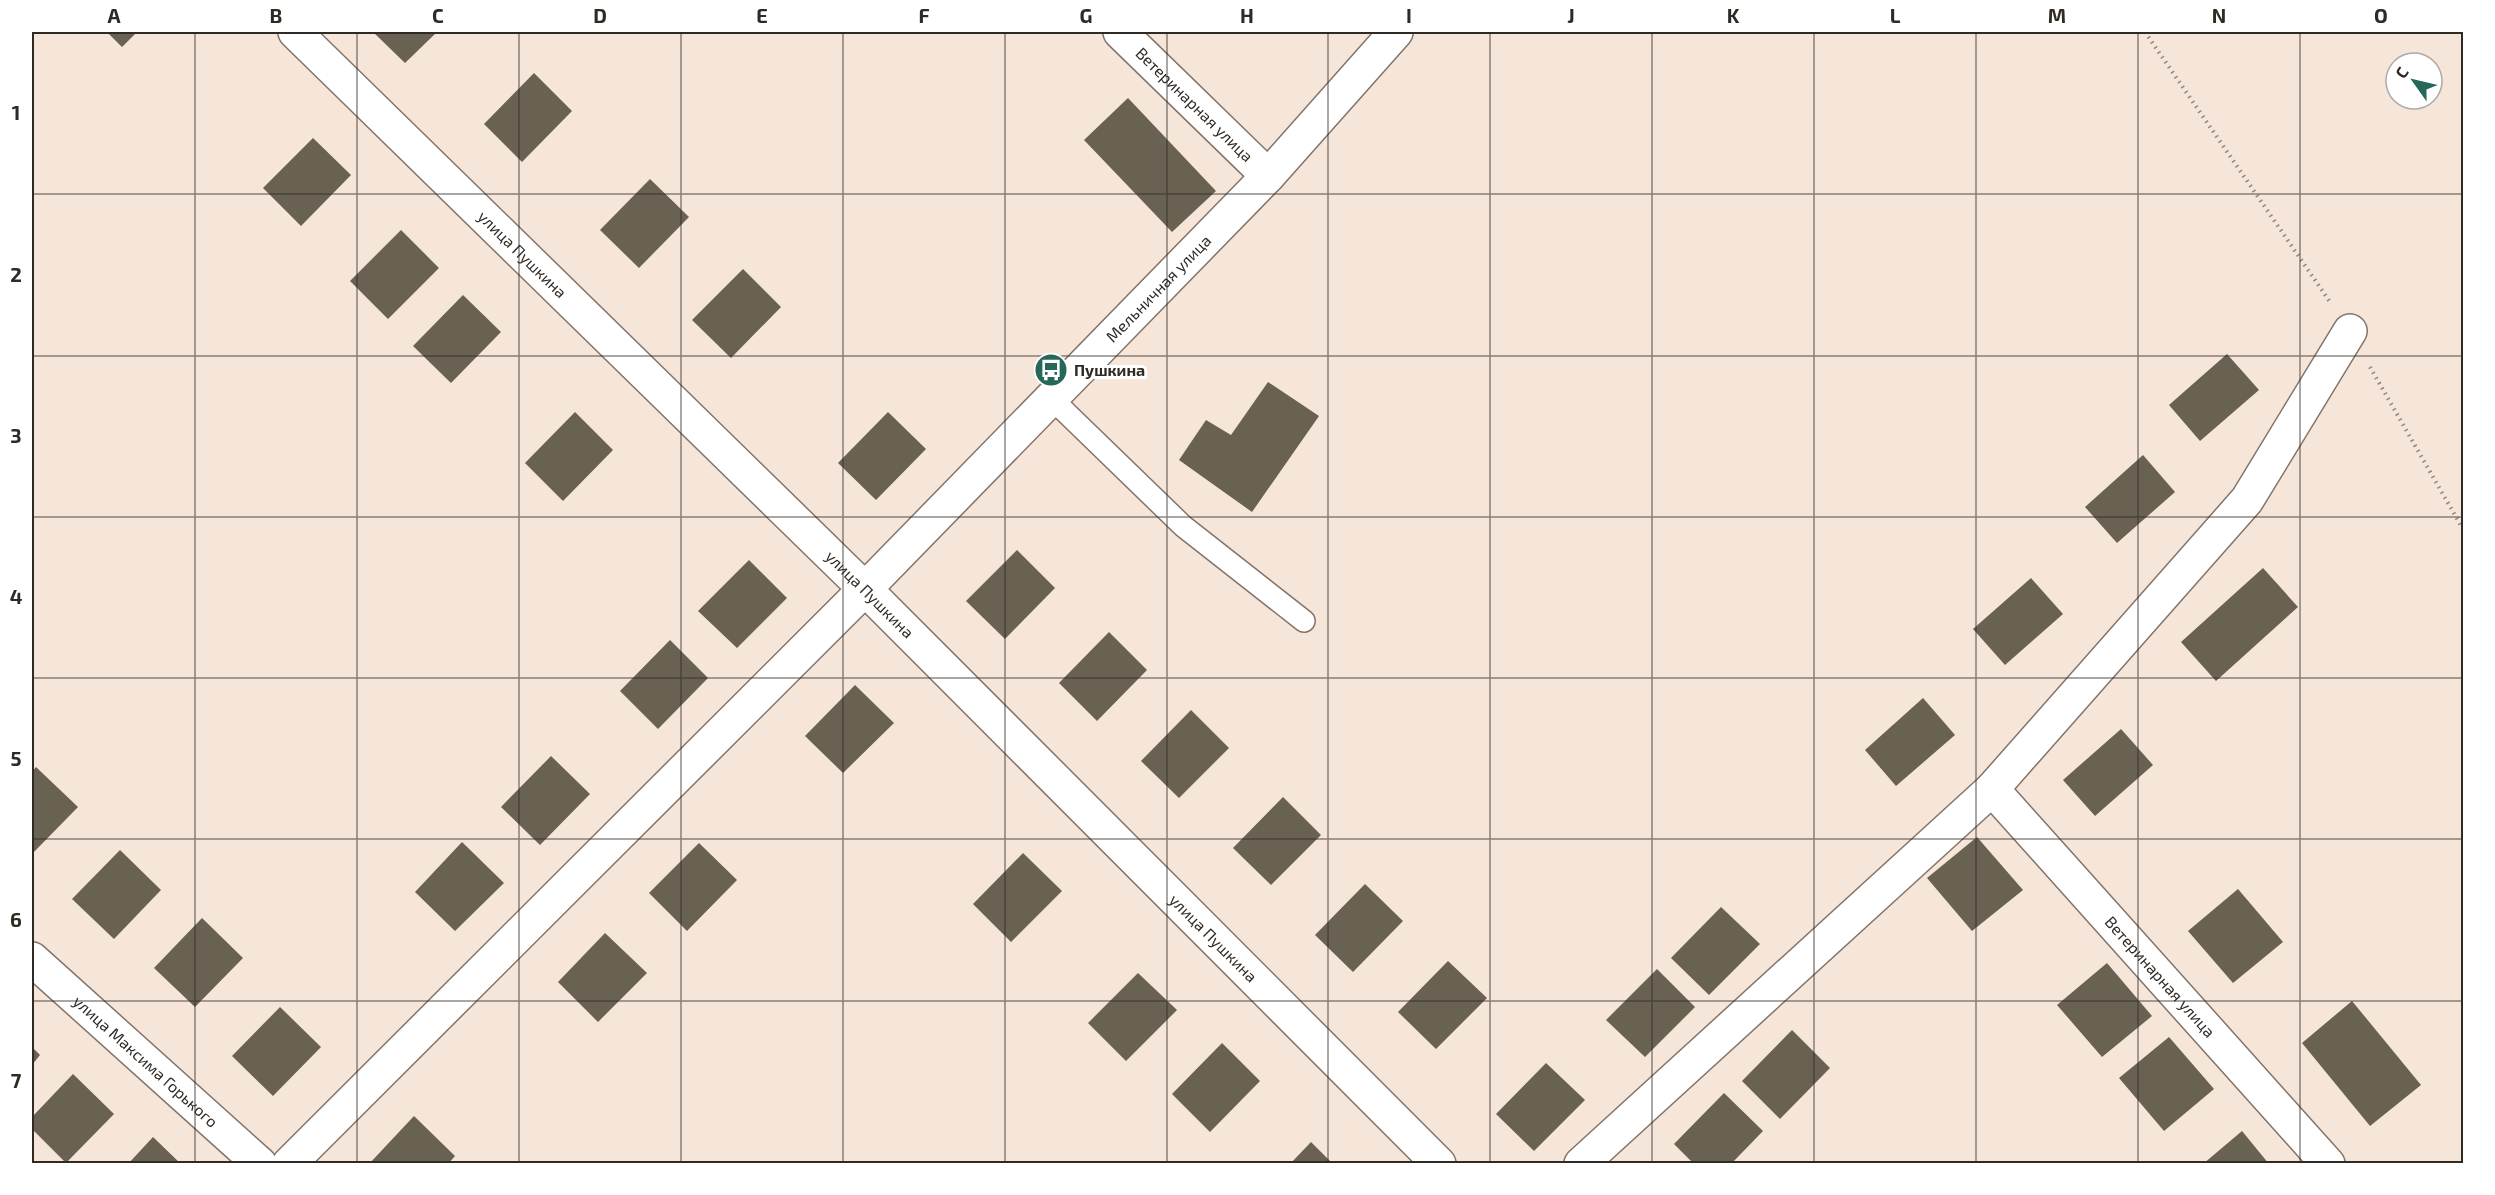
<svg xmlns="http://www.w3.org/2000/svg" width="2495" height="1195" font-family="'Exo 2',sans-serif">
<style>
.building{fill:#696152}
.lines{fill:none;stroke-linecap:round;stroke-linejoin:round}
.service-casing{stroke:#837469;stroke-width:24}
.minor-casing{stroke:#837469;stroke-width:36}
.tertiary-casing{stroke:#837469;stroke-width:36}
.path{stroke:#92867e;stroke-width:4;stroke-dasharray:1.5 4.5;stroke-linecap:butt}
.service{stroke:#fff;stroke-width:21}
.minor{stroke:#fff;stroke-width:33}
.tertiary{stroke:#fff;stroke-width:33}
.grid{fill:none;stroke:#302a25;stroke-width:1.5;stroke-opacity:0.55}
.labels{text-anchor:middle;stroke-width:6;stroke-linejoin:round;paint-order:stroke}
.street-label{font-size:16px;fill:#302a25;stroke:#fff}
.poi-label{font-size:16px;font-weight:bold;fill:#302a25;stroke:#fff;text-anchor:start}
.neatline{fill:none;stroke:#302a25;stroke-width:2}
.grid-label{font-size:20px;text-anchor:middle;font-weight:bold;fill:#302a25}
</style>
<rect width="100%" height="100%" fill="#f6e5d9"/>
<!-- building -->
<path class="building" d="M107,32H137L122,47Z
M373,32H437L405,63Z
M534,73L572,111L522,162L484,124Z
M1128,98L1216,191L1172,232L1084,140Z
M313,138L351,175L301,226L263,188Z
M650,179L689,217L639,268L600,230Z
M401,230L439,268L388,319L350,281Z
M743,269L781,307L731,358L692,320Z
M463,295L501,332L451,383L413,346Z
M2227,354L2259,390L2200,441L2169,405Z
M1268,382L1319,416L1252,512L1179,460L1206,420L1231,435Z
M575,412L613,450L563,501L525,463Z
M888,412L926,449L876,500L838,463Z
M2143,455L2175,492L2117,543L2085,507Z
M1017,550L1055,588L1005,639L966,601Z
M749,560L787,598L737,648L698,611Z
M2263,568L2298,607L2216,681L2181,642Z
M2031,578L2063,614L2005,665L1973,629Z
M1109,632L1147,670L1097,721L1059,683Z
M670,640L708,678L658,729L620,691Z
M855,685L894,723L843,773L805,736Z
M1923,698L1955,735L1896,786L1865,750Z
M1191,710L1229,748L1179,798L1141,761Z
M2121,729L2153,765L2095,816L2063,780Z
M551,756L590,794L540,845L501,807Z
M36,767L78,807L32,854V772Z
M1283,797L1321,835L1271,885L1233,848Z
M1977,837L2023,890L1972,931L1927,878Z
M462,842L504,883L455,931L415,892Z
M699,843L737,880L687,931L649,893Z
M120,850L161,890L114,939L72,899Z
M1023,853L1062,891L1011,942L973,904Z
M1365,884L1403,921L1353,972L1315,935Z
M2238,889L2283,942L2233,983L2188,931Z
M1721,907L1760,944L1709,995L1671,958Z
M202,918L243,958L195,1007L154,968Z
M605,933L647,973L598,1022L558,982Z
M1448,961L1487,998L1436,1049L1398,1012Z
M2107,963L2152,1016L2102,1057L2057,1005Z
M1657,969L1695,1007L1645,1057L1606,1020Z
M1138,973L1177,1010L1126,1061L1088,1023Z
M2352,1001L2421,1085L2370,1126L2302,1043Z
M280,1007L321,1047L273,1096L232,1056Z
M1792,1030L1830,1068L1780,1119L1742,1081Z
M2169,1037L2214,1089L2164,1131L2119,1078Z
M1222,1043L1260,1081L1210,1132L1172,1094Z
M32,1047L40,1055L32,1065Z
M1546,1063L1585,1100L1534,1151L1496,1114Z
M73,1074L114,1114L66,1163L32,1129V1117Z
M1724,1093L1763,1131L1731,1164H1694L1674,1144Z
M414,1116L455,1156L448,1164H369Z
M2242,1131L2269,1164H2203Z
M153,1137L181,1164H128Z
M1311,1142L1333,1164H1290Z"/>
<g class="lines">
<defs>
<path id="service" d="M1051,398L1183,526L1304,621"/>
<g id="minor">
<path id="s1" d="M295,32L865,589L1439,1164"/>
<path id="s2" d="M1120,32L1268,176"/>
<path id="s3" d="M1992,789L2328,1164"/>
<path id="s4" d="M32,959L260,1164"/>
<path d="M1581,1164L1992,789L2247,500L2350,331"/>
</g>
<g id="tertiary">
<path id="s5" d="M289,1164L865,589L1268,176L1396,32"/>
</g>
</defs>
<!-- service casing -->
<use href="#service" class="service-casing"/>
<!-- minor casing -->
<use href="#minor" class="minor-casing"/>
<!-- tertiary casing -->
<use href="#tertiary" class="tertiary-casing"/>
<!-- path -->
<path class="path" d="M2145,32L2330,302
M2370,367L2464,531"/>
<!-- service -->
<use href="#service" class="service"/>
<!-- minor -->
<use href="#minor" class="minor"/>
<!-- tertiary -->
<use href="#tertiary" class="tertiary"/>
</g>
<!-- grid -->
<path class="grid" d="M195,32V1164M357,32V1164M519,32V1164M681,32V1164M843,32V1164M1005,32V1164M1167,32V1164M1328,32V1164M1490,32V1164M1652,32V1164M1814,32V1164M1976,32V1164M2138,32V1164M2300,32V1164M32,194H2464M32,356H2464M32,517H2464M32,678H2464M32,839H2464M32,1001H2464"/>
<!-- icons -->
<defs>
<symbol id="bus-disc" viewBox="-11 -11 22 22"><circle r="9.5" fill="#256859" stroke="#fff"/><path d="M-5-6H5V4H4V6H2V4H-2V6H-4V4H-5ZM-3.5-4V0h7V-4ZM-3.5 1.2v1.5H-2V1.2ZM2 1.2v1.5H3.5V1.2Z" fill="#fff"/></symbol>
</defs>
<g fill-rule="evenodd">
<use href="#bus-disc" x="1032" y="351" width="38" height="38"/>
</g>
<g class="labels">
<!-- street labels -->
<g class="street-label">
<text dy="6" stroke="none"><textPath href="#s2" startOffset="104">Ветеринарная улица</textPath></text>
<text dy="6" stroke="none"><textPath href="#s1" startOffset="318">улица Пушкина</textPath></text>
<text dy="6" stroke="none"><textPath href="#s5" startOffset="1234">Мельничная улица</textPath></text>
<text dy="6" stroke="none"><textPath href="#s1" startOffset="804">улица Пушкина</textPath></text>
<text dy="6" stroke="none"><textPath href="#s1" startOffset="1290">улица Пушкина</textPath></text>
<text dy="6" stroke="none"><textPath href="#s3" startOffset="252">Ветеринарная улица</textPath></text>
<text dy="6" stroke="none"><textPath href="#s4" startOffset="153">улица Максима Горького</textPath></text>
</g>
<!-- poi labels -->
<g class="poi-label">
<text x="1074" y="376">Пушкина</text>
</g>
</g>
<!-- border -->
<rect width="2495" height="1195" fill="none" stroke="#ffffff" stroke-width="66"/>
<!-- north arrow -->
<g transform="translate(2414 81) rotate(304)"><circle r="28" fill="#ffffff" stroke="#acaaa8" stroke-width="1.5"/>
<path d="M0-4.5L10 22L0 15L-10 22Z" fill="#256859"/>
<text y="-9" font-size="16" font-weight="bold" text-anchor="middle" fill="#302a25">С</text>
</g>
<rect x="33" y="33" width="2429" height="1129" class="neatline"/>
<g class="grid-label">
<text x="114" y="23">A</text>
<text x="276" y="23">B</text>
<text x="438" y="23">C</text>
<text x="600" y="23">D</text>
<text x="762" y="23">E</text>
<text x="924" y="23">F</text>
<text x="1086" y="23">G</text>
<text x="1247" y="23">H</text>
<text x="1409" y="23">I</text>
<text x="1571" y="23">J</text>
<text x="1733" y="23">K</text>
<text x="1895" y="23">L</text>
<text x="2057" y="23">M</text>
<text x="2219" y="23">N</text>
<text x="2381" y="23">O</text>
<text x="16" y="120">1</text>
<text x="16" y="282">2</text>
<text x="16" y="443">3</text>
<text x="16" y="604">4</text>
<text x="16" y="766">5</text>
<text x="16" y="927">6</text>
<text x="16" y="1088">7</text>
</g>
</svg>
